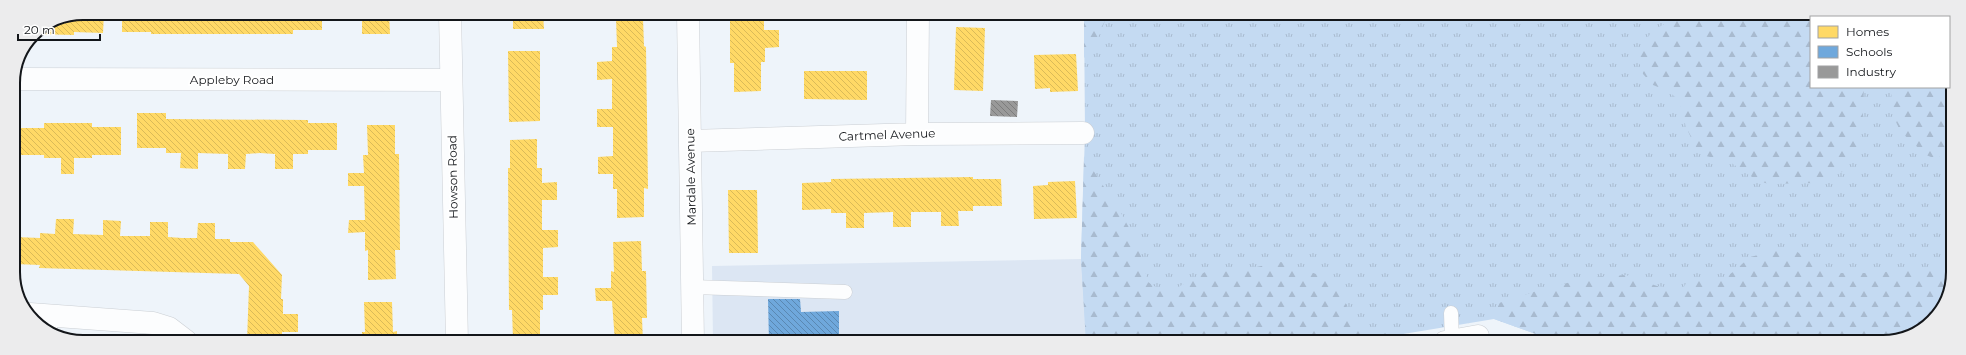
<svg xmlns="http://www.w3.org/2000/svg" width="1966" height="355" font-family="Montserrat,sans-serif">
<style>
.built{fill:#dce6f3}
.grass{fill:url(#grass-tufts)}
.forest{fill:url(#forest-firs)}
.homes{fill:url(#homes-back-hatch)}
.schools{fill:url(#schools-back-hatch)}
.industry{fill:url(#industry-back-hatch)}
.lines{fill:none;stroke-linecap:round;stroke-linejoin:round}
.lane-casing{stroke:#cbcfd4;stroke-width:15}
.street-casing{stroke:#cbcfd4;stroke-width:23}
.lane{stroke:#fcfdfe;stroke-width:14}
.street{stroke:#fcfdfe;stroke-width:22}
.labels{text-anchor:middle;stroke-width:4;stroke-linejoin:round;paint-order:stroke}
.street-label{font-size:12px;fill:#13161a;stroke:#fff}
.rim{fill:none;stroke:#13161a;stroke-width:2}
</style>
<defs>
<pattern id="grass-tufts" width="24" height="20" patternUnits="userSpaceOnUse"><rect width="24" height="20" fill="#c4daf2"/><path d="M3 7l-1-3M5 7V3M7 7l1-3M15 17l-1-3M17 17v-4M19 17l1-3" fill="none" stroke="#a8bacf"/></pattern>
<pattern id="forest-firs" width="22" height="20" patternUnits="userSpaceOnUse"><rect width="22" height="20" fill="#c4daf2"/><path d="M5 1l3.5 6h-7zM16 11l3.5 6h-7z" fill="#a8bacf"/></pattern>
<pattern id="homes-back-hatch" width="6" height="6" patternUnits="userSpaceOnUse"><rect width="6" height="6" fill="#ffd966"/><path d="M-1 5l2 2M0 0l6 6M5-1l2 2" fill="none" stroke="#daba58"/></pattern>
<pattern id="schools-back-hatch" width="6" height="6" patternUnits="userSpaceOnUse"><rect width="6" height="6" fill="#6fa8dc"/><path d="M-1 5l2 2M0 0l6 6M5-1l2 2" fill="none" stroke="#5a88b2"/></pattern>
<pattern id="industry-back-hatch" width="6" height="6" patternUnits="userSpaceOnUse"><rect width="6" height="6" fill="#999"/><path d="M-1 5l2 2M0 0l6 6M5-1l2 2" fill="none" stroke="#7c7c7c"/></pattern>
</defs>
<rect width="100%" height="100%" fill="#eef4fa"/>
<!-- built -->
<path class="built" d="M1081,259L1086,342H713L712,266Z"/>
<!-- grass -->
<path class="grass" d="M1084,13L1892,14L1900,17H1811V87H1949V65L1952,69V281L1929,325L1899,336L1857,342H1558L1494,319L1355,342H1086L1081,259L1085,133Z"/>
<!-- forest -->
<path class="forest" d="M1084,13H1108L1094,48L1084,58Z
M1688,14H1869V17H1811V87H1864L1862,129L1858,150L1842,172L1817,183L1769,184L1758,181L1730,162L1706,156L1695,146L1686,127L1679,100L1668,91L1653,85L1643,74L1638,58L1642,44L1654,30L1673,19Z
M1949,65L1952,69V149L1936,159L1926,155L1901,132L1893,116L1891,91L1893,87H1949Z
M1084,156L1122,215L1138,244L1148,282L1166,294L1205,272L1237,271L1281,262L1325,277L1343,289C1348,320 1350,321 1375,339L1355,342H1086L1081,259Z
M1779,250L1796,251L1828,273H1871L1952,267V281L1929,325L1899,336L1857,342H1558L1494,319L1499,303L1549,287L1594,277L1626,275L1657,286L1682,290L1687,282L1697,280L1714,284L1733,272L1750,257Z"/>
<!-- homes -->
<path class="homes" d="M83,13H104L103,33L74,32V35L33,34L56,18Z
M122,13H322V30H293V34H151V32H122Z
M362,13H389L390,34H362Z
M513,13H543L544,29H513Z
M730,13H764V30H779V47L765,48V62H761V91L734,92V63H730Z
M844,13H871V21H844Z
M616,18H643L644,46L646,47L648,189L644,188V217L617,218V189H613V174H598V157L613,156V127H597V109H612V79L597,80V62L612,61V47H617Z
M956,27L985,28L983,91L954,90Z
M508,51H540V121L509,122Z
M1076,54L1078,91L1050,92V88L1035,89L1034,55Z
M804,71H867V100L804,99Z
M137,113H166V119L308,120V123H337V150H308V154H293V169H275V154L260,153L246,154L245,169H228V154L198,153V169L180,168L181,153H166V148H137Z
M44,123H92V127H121V155H92V158H74V174H61V158H44V155H15V128H44Z
M367,125H395V154H399L400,250H395L396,279L368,280V250L365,251V232L348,233L349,220H365L364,186H348V173H364L363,155H368Z
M537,139V168H542V183L557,182V200H542V230H558V247L543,248V277H558V295H543V310H540V339H513L512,310H509L508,168H510V140Z
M973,177V179H1001L1002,206H973V211H958L959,226H941V212H911V227H893V212L864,213V228H846V213H831V209L802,210V183L831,182V179Z
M1075,181L1077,218L1034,219L1033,186L1048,185V182Z
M728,190H757L758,253H729Z
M56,219H74L73,234L103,235V220L121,221L120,236H150V222H168V237L182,238H197L198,223H215V239H230V242H253L282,275L281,299H283V314H298V332H282V341H247L249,286L239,274L39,268L40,265L15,264V237L40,238V233L55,234Z
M641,241L642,271H646L647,318H642L643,342H615L612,301H596L595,288H611V271L614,272L613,242Z
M364,302H392L393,332L397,331V341H362V332H365Z"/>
<!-- schools -->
<path class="schools" d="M768,299H800L801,312L839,311V342H769Z"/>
<!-- industry -->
<path class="industry" d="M991,100L1018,101L1017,117L990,116Z"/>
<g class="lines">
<defs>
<path id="lane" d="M692,287L845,292
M1451,313L1452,341
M50,331L51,317"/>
<path id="street" d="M450,13L457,342
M688,13L693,342
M14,79L451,80
M917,134L918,13
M690,141L917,134L1083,133
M30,314L153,323L169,328L186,341
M1445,342L1478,336"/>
</defs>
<!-- lane casing -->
<use href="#lane" class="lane-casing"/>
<!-- street casing -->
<use href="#street" class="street-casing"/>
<!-- lane -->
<use href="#lane" class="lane"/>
<!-- street -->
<use href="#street" class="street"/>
</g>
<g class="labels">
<!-- street labels -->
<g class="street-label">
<text x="232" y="84">Appleby Road</text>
<text transform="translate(887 135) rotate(-2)" y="4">Cartmel Avenue</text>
<text transform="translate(453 177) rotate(-91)" y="4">Howson Road</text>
<text transform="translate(691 177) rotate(-91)" y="4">Mardale Avenue</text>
</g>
</g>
<!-- crop -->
<path d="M0 0H1966V355H0ZM83 20H1883A63 63 0 0 1 1946 83V272A63 63 0 0 1 1883 335H83A63 63 0 0 1 20 272V83A63 63 0 0 1 83 20Z" fill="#ececed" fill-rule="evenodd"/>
<path class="rim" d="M83 20H1883A63 63 0 0 1 1946 83V272A63 63 0 0 1 1883 335H83A63 63 0 0 1 20 272V83A63 63 0 0 1 83 20Z"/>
<!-- legend -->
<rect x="1810" y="16" width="140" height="72" fill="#ffffff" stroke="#a1a2a3"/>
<rect x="1818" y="26" width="20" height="12" fill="#ffd966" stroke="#a1a2a3"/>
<text x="1846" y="36" font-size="12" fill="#13161a">Homes</text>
<rect x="1818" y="46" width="20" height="12" fill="#6fa8dc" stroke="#a1a2a3"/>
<text x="1846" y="56" font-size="12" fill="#13161a">Schools</text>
<rect x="1818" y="66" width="20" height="12" fill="#999999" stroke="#a1a2a3"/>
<text x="1846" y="76" font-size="12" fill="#13161a">Industry</text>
<!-- scale -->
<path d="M18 34v6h82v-6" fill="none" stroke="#13161a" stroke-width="2"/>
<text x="24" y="34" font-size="12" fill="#13161a" stroke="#ffffff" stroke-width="3" paint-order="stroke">20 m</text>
</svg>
